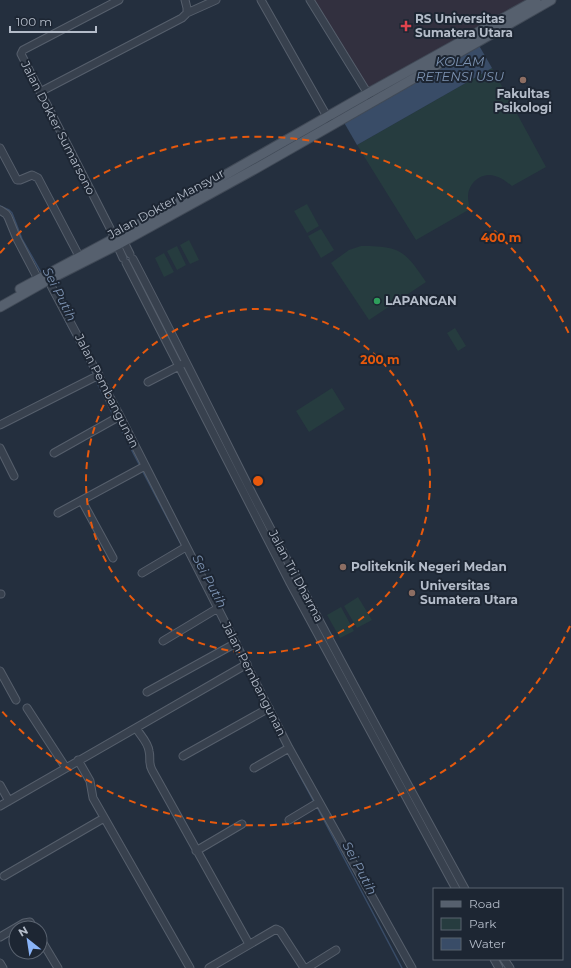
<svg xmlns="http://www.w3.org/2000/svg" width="571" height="968" font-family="Montserrat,sans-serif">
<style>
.medical{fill:#32303f}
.green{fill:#263c3f}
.water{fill:#394c67}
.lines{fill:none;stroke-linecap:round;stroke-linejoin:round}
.stream{stroke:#394c67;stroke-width:1.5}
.minor-casing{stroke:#565f6c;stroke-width:9}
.major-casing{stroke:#414a57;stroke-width:11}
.minor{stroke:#38414e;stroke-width:7}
.major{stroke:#56606e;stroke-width:9}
.ring{fill:none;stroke:#e8590c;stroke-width:2;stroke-dasharray:7 5}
.health-dot{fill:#e0444e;stroke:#1d2633;stroke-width:1.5}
.education-dot{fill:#8d6e63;stroke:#1d2633;stroke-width:1.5}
.leisure-dot{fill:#2e9e5b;stroke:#1d2633;stroke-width:1.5}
.labels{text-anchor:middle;stroke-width:4;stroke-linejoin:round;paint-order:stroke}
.poi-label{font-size:12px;font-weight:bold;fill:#b4bcc9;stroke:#1d2633;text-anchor:start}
.street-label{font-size:12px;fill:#b4bcc9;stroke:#1d2633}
.water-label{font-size:13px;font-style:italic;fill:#7c92b1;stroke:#1d2633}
.centre{fill:#e8590c;stroke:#1d2633;stroke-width:2}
.ring-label{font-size:12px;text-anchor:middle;font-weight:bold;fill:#e8590c;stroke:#1d2633;stroke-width:4;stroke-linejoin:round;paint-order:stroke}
</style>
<rect width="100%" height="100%" fill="#242f3e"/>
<!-- medical -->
<path class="medical" d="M315,0H526L369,91Z"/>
<!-- green -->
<path class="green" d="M492,68L546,167L512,186C507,182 502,178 495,176C482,172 469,182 468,196C468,200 469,205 470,209L416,240L357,145Z
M307,204L319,226L307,233L294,211Z
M321,229L334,250L321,258L308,236Z
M189,240L199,260L190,264L180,245Z
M177,246L186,265L177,270L167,251Z
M361,246C401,246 405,251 426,282L369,320L331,263L349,250Z
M164,253L174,272L164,277L155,258Z
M455,328L466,346L458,351L447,333Z
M332,388L345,409L309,432L296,411Z
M358,597L372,620L357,628L344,606Z
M341,607L354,631L340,638L327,615Z"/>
<!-- water -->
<path class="water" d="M477,42L492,68L357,145L342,119Z"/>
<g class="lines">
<!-- stream -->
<path class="stream" d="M0,206L9,210L12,213L22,239L42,274
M65,320L94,375
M95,379L114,417
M116,420L140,466
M142,470L182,546
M185,551L206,592
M266,711L275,728
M293,763L314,802
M317,807L402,968"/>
<defs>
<path id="minor" d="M261,0L329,120
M310,0L370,97
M187,13L216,0
M40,92L182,18L187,13V8L185,0
M0,148L17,180H20L32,175L38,178L79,256
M0,210L6,214L8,217L17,239L38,279
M115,238L21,54L23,50L119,0
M124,242L130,254
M117,245L123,258
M133,259C174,337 213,416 253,495C322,627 393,758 465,889
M126,263L289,581L456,889
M48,280L120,416L289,748L412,968
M148,382L183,364
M0,425L99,375
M0,448L14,476
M54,453L120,416
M82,501L113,558
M58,513L145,466
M142,573L186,547
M0,594H1
M163,641L218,608
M0,671L16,700
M147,692L236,643
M27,708L66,768
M136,728C140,735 148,742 149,751C151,758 148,763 152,770L249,944
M183,756L269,708
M78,760L90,781L93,798L190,968
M254,768L289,748
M0,785L9,801
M0,806L247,664
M289,820L319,802
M196,851L242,824
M4,876L104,818
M0,937L24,923L30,922L34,928
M40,938L58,968
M494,959L499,968
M504,959L510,968
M0,963L3,968
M209,968L276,929L280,931L304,968
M307,968L336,950"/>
<path id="major" d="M20,289L115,238L374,90L536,0
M0,307L48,280L117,245L255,169L551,0"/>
</defs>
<!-- minor casing -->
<use href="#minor" class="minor-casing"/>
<!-- major casing -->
<use href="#major" class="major-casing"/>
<!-- minor -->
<use href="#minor" class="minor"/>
<!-- major -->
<use href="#major" class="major"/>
</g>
<!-- distance rings -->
<g class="ring">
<circle cx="258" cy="481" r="172"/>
<path d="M570 626A344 344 0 0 1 0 709M0 253A344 344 0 0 1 570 336"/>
</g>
<!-- markers -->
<path class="health-dot" d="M404 20h4v4h4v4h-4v4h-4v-4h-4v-4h4z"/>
<g class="education-dot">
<circle cx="523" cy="80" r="4"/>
<circle cx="343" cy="567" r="4"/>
<circle cx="412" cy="593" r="4"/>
</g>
<circle class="leisure-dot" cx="377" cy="301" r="4"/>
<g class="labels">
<!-- poi labels -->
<g class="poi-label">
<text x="415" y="23">RS Universitas<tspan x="415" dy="14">Sumatera Utara</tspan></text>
<text x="523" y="98" text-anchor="middle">Fakultas<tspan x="523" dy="14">Psikologi</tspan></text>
<text x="385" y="305">LAPANGAN</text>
<text x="351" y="571">Politeknik Negeri Medan</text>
<text x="420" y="590">Universitas<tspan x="420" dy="14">Sumatera Utara</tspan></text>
</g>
<!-- street labels -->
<g class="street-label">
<text transform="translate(58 128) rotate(63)" y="4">Jalan Dokter Sumarsono</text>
<text transform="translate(166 204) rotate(-29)" y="4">Jalan Dokter Mansyur</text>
<text transform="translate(107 391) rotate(63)" y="4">Jalan Pembangunan</text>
<text transform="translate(296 576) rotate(62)" y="4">Jalan Tri Dharma</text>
<text transform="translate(254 679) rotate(63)" y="4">Jalan Pembangunan</text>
</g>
<!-- water labels -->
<g class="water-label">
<text x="460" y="66">KOLAM<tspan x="460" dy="15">RETENSI USU</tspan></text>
<text transform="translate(60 294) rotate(63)" y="5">Sei Putih</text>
<text transform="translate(210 581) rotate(62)" y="5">Sei Putih</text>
<text transform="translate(360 868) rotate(62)" y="5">Sei Putih</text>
</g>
</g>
<circle cx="258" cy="481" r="6" class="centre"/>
<g class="ring-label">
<text x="501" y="242">400 m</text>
<text x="380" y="364">200 m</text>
</g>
<!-- legend -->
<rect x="433" y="888" width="130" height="72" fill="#1d2633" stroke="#59626f"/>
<rect x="441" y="901" width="20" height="6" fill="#56606e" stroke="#59626f"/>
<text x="469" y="908" font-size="12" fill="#b4bcc9">Road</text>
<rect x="441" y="918" width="20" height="12" fill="#263c3f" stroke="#59626f"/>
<text x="469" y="928" font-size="12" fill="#b4bcc9">Park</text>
<rect x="441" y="938" width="20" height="12" fill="#394c67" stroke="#59626f"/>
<text x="469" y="948" font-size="12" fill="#b4bcc9">Water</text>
<!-- north arrow -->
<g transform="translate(28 940) rotate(330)"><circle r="19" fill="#1d2633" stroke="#59626f"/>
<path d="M0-3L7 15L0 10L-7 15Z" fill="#8ab4f8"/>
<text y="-6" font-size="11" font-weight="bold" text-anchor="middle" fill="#b4bcc9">N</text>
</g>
<!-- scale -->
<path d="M10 26v6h86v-6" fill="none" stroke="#b4bcc9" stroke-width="2"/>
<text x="16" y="26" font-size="12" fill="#b4bcc9" stroke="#1d2633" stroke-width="3" paint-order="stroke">100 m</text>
</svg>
